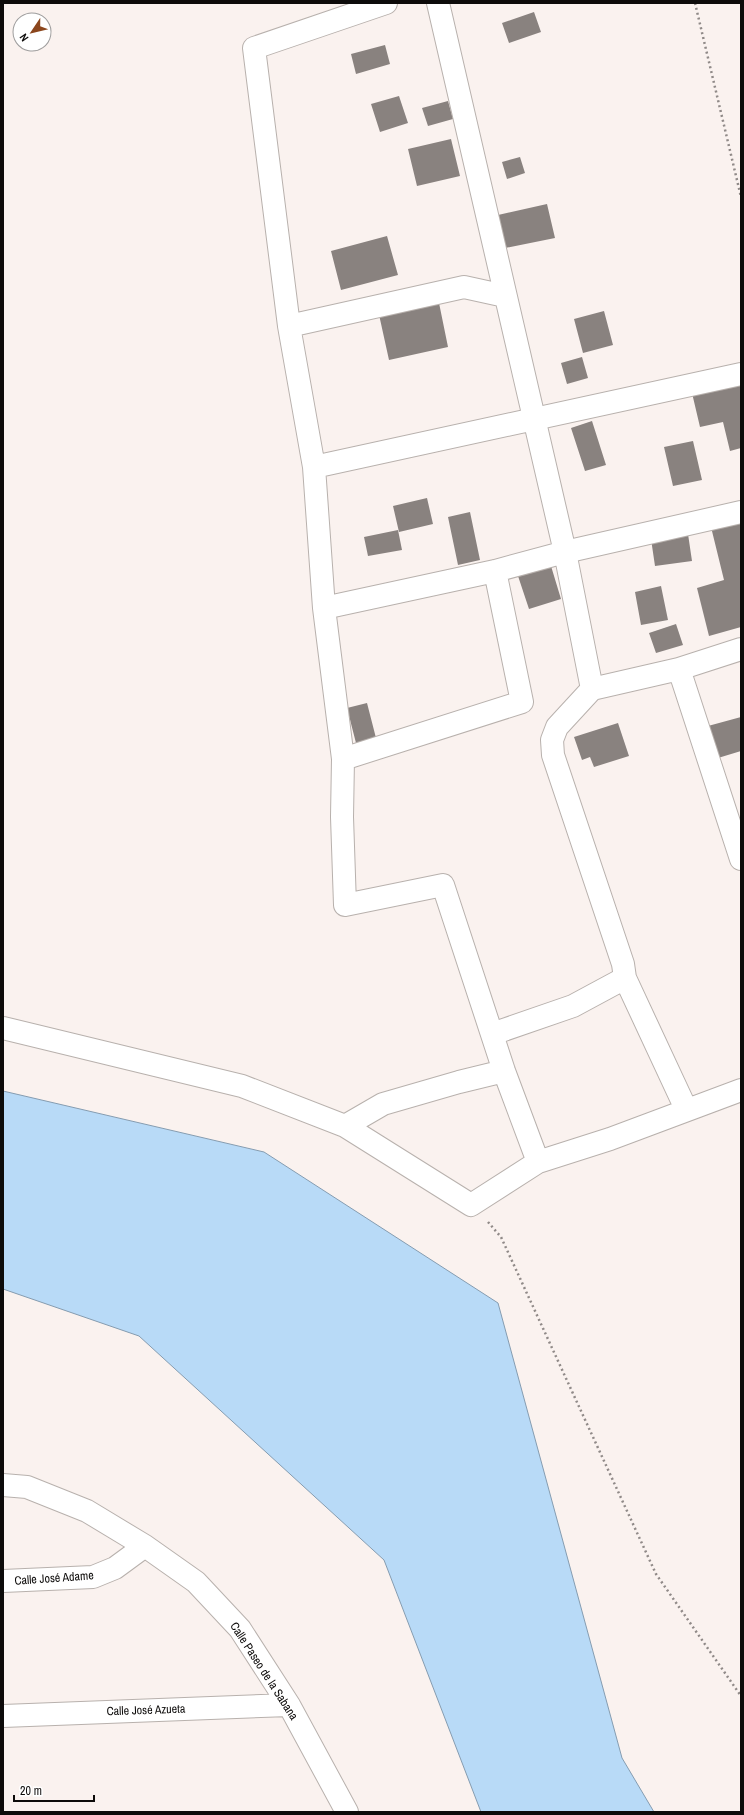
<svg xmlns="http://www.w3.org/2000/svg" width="744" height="1815" font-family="'Archivo Narrow',sans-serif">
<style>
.water{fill:#b8daf7;stroke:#859cb0}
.building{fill:#89827f}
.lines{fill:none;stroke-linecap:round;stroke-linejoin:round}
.minor-casing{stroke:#b8b1ad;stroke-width:24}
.path{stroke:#908a88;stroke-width:2.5;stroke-dasharray:2 3;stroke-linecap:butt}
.minor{stroke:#fff;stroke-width:22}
.labels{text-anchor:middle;stroke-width:3;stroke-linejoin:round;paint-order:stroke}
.street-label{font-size:12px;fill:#0d0b0a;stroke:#fff}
</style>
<rect width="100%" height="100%" fill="#faf2ef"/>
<!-- water -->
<path class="water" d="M3,1091L264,1152L498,1303L622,1758L654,1812H481L384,1560L139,1336L3,1289Z"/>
<!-- building -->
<path class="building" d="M534,12L541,32L509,43L502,23Z
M385,45L390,64L356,74L351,54Z
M399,96L408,123L380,132L371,104Z
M448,101L453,119L428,126L422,108Z
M451,139L460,176L417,186L408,149Z
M520,157L525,173L507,179L502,162Z
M547,204L555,238L505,248L498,215Z
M387,236L398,275L341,290L331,251Z
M438,298L448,347L389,360L378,310Z
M604,311L613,345L583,353L574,319Z
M582,357L588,378L567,384L561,363Z
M741,383V448L730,451L723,422L700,427L692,393Z
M592,421L606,465L585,471L571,428Z
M693,441L702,480L673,486L664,447Z
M427,498L433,524L399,532L393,506Z
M470,512L480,560L458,565L448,517Z
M741,519V627L709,636L697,588L724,580L711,527Z
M398,530L402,550L368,556L364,537Z
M688,534L692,561L655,566L651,539Z
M551,566L561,599L529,609L518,576Z
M661,586L668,620L641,625L635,592Z
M676,624L683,645L656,653L649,633Z
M367,703L376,738L356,743L347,708Z
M741,717V751L718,758L708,726Z
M618,723L629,756L594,767L590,757L582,760L574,737Z"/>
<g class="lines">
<defs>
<path id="minor" d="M386,3L254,48L289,326L314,467L324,608L343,759L342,817L345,905L443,885L504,1071L538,1162
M438,3L565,552L592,689
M289,326L464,287L505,296
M314,467L741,374
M324,608L495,571L565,552L741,512
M679,669L741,859
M343,759L522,702L495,571
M625,978L623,964L553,755L552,740L557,727L592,689L679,669L741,649
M3,1028L242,1086L345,1126L471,1205L538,1162L610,1139L741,1090
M492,1034L573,1006L625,978L686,1109
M345,1126L383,1104L459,1082L504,1071
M3,1485L27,1487L87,1511L145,1546L196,1582L240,1629L289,1705L347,1812
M3,1581L93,1577L115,1568L145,1546
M3,1716L289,1705"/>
</defs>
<!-- minor casing -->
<use href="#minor" class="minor-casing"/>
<!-- path -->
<path class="path" d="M695,3L741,197
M488,1222L501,1237L656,1574L741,1696"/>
<!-- minor -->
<use href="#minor" class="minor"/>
</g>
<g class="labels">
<!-- street labels -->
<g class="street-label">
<text transform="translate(54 1578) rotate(-4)" y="4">Calle José Adame</text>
<text transform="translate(264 1671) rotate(57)" y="4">Calle Paseo de la Sabana</text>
<text transform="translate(146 1710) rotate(-2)" y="4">Calle José Azueta</text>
</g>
</g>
<!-- border -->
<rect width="744" height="1815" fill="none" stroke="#0d0b0a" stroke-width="8"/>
<!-- north arrow -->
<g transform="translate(32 32) rotate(235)"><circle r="19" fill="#ffffff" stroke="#9e9d9d"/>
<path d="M0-3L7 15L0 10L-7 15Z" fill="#8b461d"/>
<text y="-6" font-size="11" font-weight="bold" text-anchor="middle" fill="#0d0b0a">N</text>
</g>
<!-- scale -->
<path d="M14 1795v6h80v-6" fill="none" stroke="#0d0b0a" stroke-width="2"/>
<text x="20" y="1795" font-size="12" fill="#0d0b0a" stroke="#ffffff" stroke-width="3" paint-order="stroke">20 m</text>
</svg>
